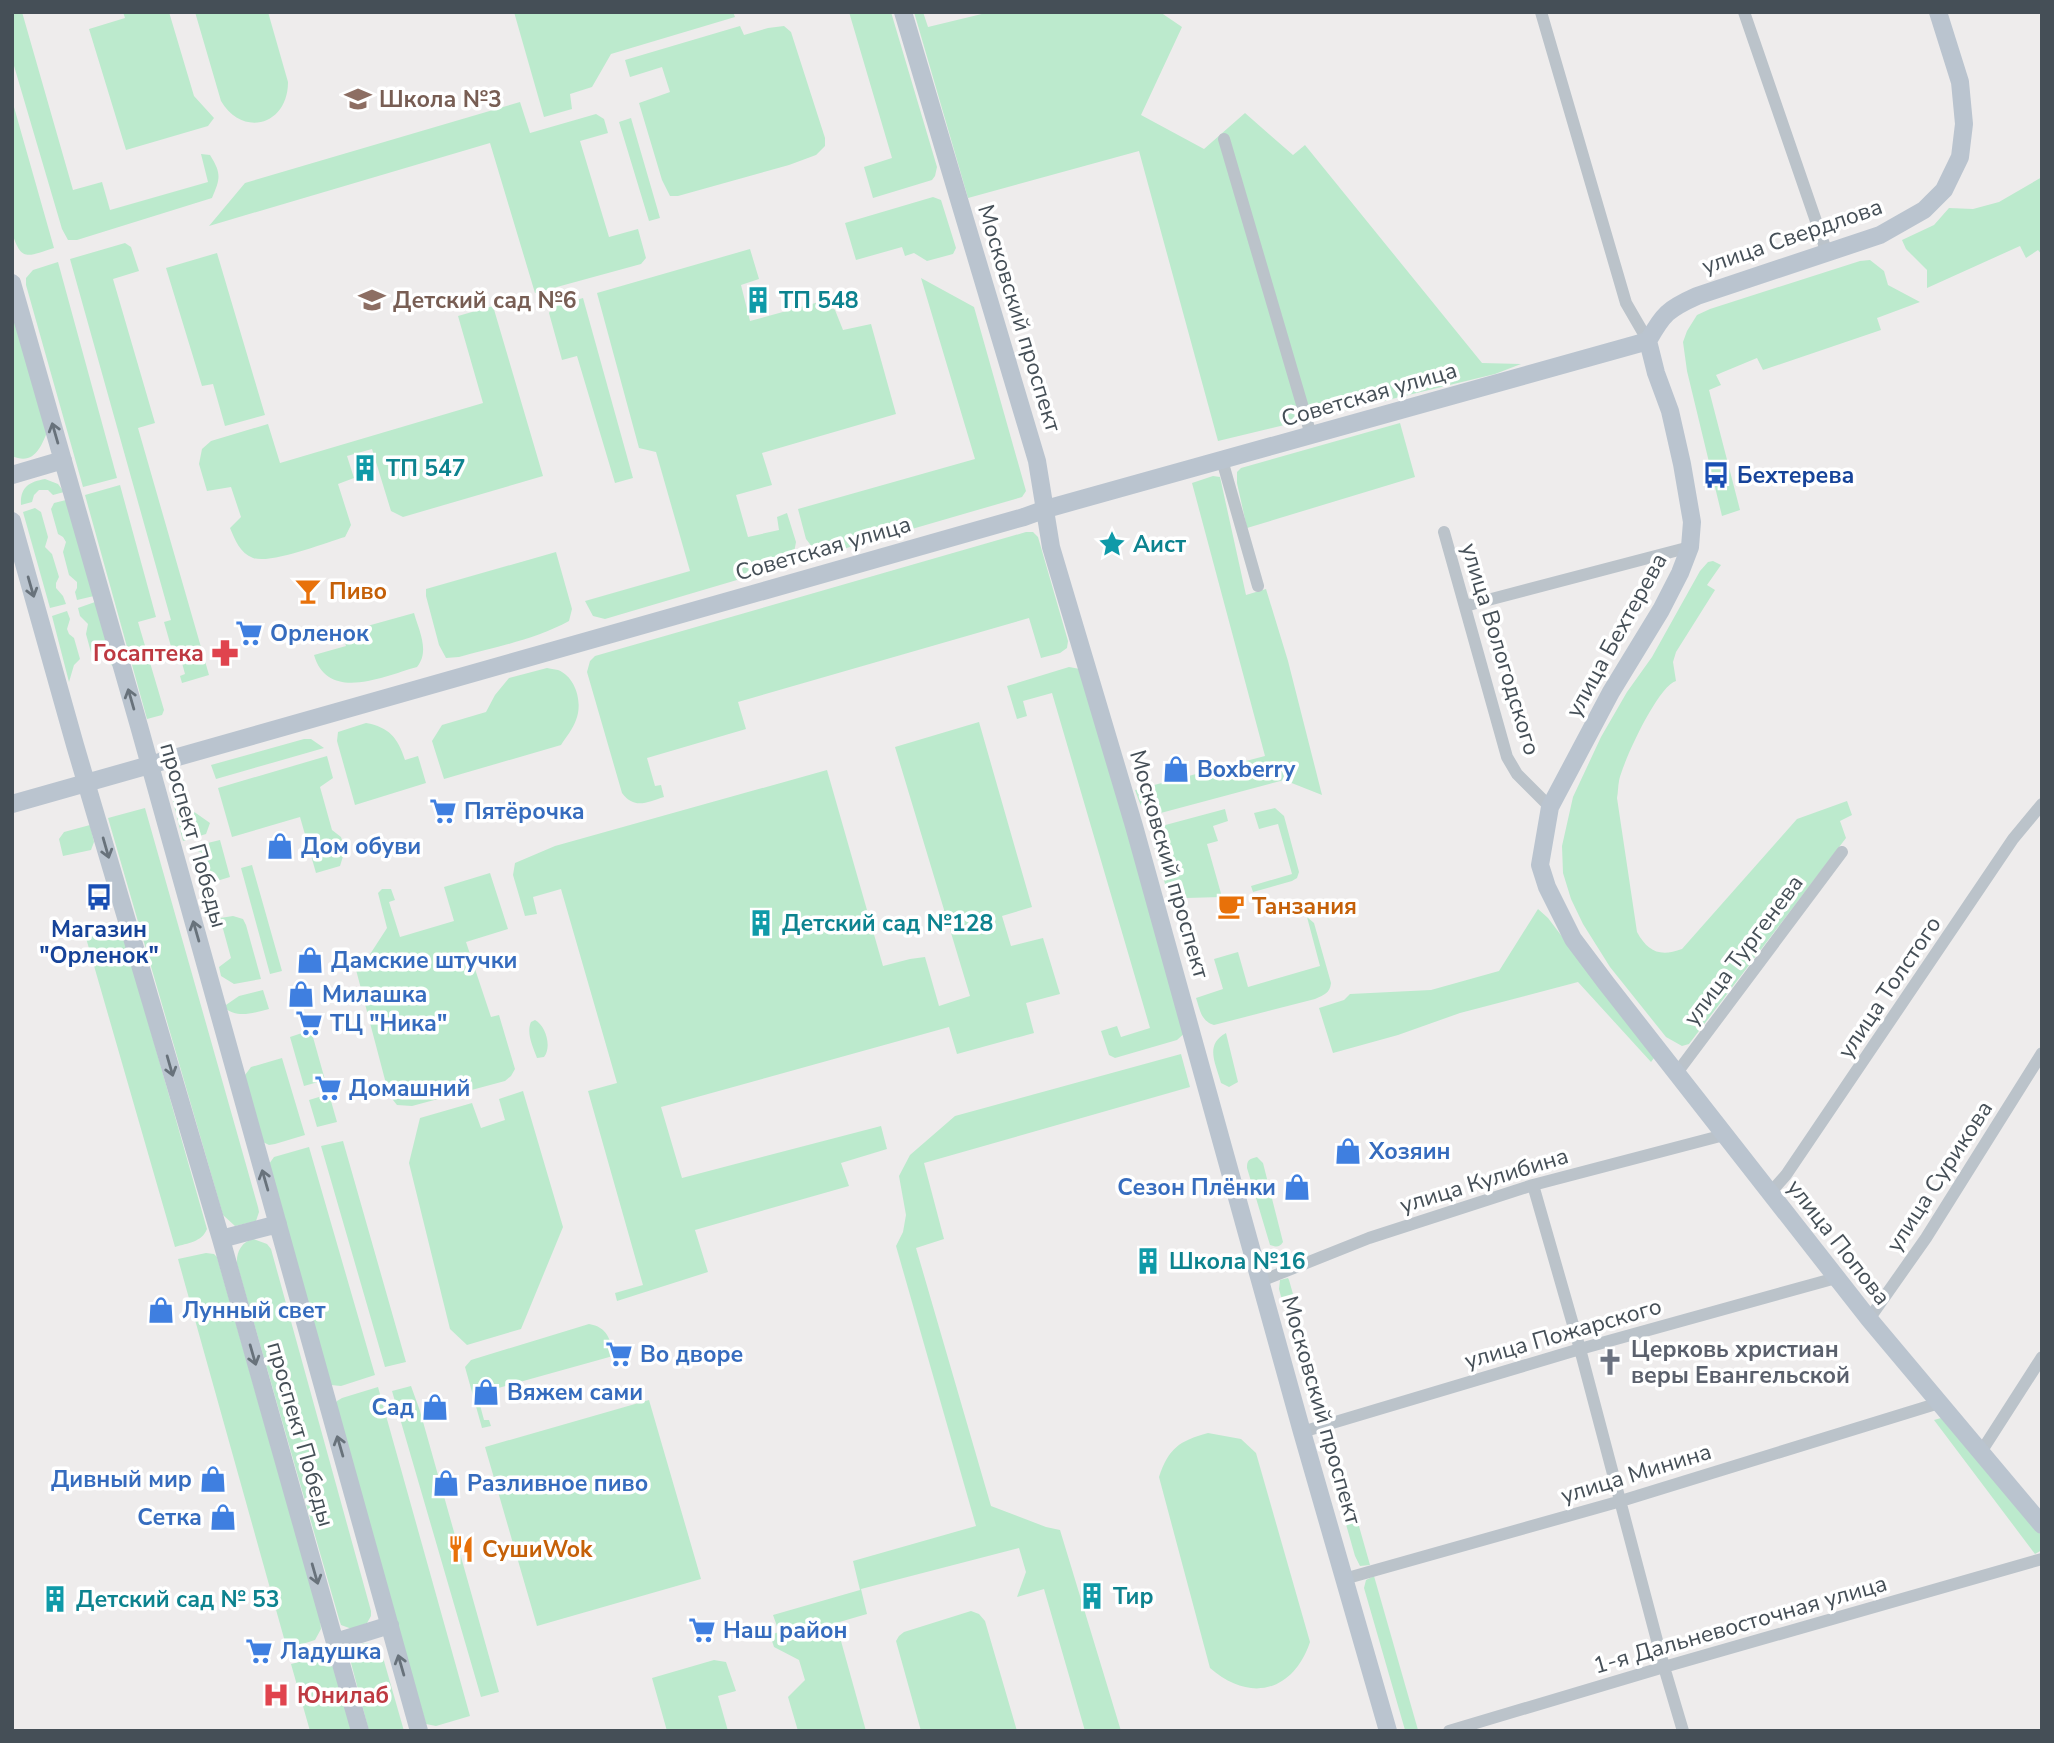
<svg xmlns="http://www.w3.org/2000/svg" width="2054" height="1743" font-family="'Nunito Sans',sans-serif">
<style>
.green{fill:#bceacd}
.lines{fill:none;stroke-linecap:round;stroke-linejoin:round}
.street{stroke:#bbc3ca;stroke-width:12}
.secondary{stroke:#bac4cf;stroke-width:18}
.oneway{stroke:#68727b}
.labels{text-anchor:middle;stroke-width:7;stroke-linejoin:round;paint-order:stroke}
.education-label{font-size:23px;font-weight:bold;fill:#785e54;stroke:#fff;text-anchor:start}
.street-label{font-size:23px;fill:#454f57;stroke:#fff}
.culture-label{font-size:23px;font-weight:bold;fill:#0d838f;stroke:#fff;text-anchor:start}
.transit-label{font-size:23px;font-weight:bold;fill:#164399;stroke:#fff;text-anchor:start}
.food-label{font-size:23px;font-weight:bold;fill:#c56008;stroke:#fff;text-anchor:start}
.shop-label{font-size:23px;font-weight:bold;fill:#366cbe;stroke:#fff;text-anchor:start}
.health-label{font-size:23px;font-weight:bold;fill:#be3a42;stroke:#fff;text-anchor:end}
.worship-label{font-size:23px;font-weight:bold;fill:#5b616d;stroke:#fff;text-anchor:start}
</style>
<rect width="100%" height="100%" fill="#eeecec"/>
<!-- green -->
<path class="green" d="M12,12H22L73,190L102,182L110,210L208,182L201,154L210,155C222,174 220,179 212,198L77,240H68L62,229L12,59Z
M123,12H169L194,96L214,118L208,126L126,150L89,29L125,18Z
M195,12H268L288,82C288,125 243,138 221,101Z
M514,12H733L735,17L611,54L592,87L570,94L572,109L544,117Z
M849,12H891L937,167L935,176L932,180L873,198L864,167L892,158Z
M914,12H923L928,27L990,12H1160L1182,27L1141,115L1204,149L1245,113L1293,155L1305,145L1482,363L1521,364L1495,374L1218,441L1139,151L968,198Z
M740,26L744,35L768,28L784,26L791,32L825,138V146L816,155L789,165L678,196H670L662,180L639,103L670,92L662,67L630,77L625,60Z
M12,100L54,248C28,256 21,263 12,232Z
M520,102L530,133L596,114L604,119L608,133L580,141L609,237L638,229L646,258L641,264L535,293L490,143L209,226L245,183Z
M631,118L660,218L649,221L619,122Z
M2042,177V255L2038,250L2026,258L2020,246L1927,288V270L1906,249L1902,240L1934,225L1949,208L1973,209L1999,202Z
M933,197L941,200L956,248L953,254L927,261L914,253L905,256L902,247L856,260L845,223Z
M125,243L131,247L139,271L113,279L155,423L138,428L209,675L182,683L180,676L185,674L182,663L176,664L164,622L171,620L70,259Z
M750,249L759,279L741,285L750,321L819,302L830,304L835,310L843,330L871,324L896,414L762,453L772,485L736,495L748,537L779,530L777,517L787,513L796,542L793,558L784,566L605,619L593,616L585,601L690,571L656,452L639,448L597,293Z
M217,253L265,415L225,426L213,384L202,386L166,268Z
M1870,260L1884,271L1888,285L1920,302L1877,318L1881,330L1763,370L1757,358L1716,375L1721,385L1709,390L1740,510L1722,516L1687,371L1683,342L1687,331L1697,315L1710,309L1860,261Z
M58,262L117,478L83,487L26,285V278L33,270Z
M921,278L974,307L1026,491L1022,497L826,554L816,552L806,539L798,509L975,459Z
M583,298L633,478L615,483L577,356L562,360L549,313L552,307Z
M12,303L48,430C41,447 34,466 12,456Z
M493,306L543,476L403,517L391,511L372,449L347,456L354,478L338,484L351,525L345,537C324,543 272,564 253,558C240,553 235,540 230,528L241,517L231,487L207,491L199,464L202,449L211,441L268,424L280,463L483,403L458,316Z
M1400,423L1415,477L1247,528L1237,483V472L1241,468Z
M1213,476L1220,477L1246,595L1266,589L1288,661L1322,795L1284,780L1157,814C1142,815 1140,803 1135,790L1265,756L1192,483Z
M45,479L58,484L64,492L53,495L48,490H39L34,495L32,502L21,505C20,487 29,482 45,479Z
M120,485L156,617L138,622L164,710L162,715L147,719L85,495Z
M66,500L94,596L77,600L75,592L77,588V582L69,575L63,552L66,542L63,537L58,534L51,509L54,503Z
M35,508L41,512L48,537L45,547L52,554L59,577L56,583V588L63,596L66,604L50,608L23,512Z
M1026,532H1033L1038,537L1068,641L1067,648L1060,653L1041,658L1029,618L738,702L746,729L647,758L655,786L661,785L664,797C647,802 635,810 622,793L587,672L590,661L595,656Z
M556,552L572,609L569,621C536,639 496,647 459,657L446,658L439,645L426,596V589Z
M1713,561L1721,565L1707,585L1715,590L1676,652L1673,662L1676,681C1658,686 1623,761 1619,781C1618,786 1618,793 1617,798L1637,932C1648,952 1660,957 1682,949L1797,819L1847,801L1852,815L1840,821L1846,838L1689,1044L1682,1046L1666,1037L1610,967L1583,924L1571,899L1563,873L1562,846L1573,797L1601,737L1627,692L1652,657L1700,571L1708,562Z
M95,602L114,667L101,657L92,656L86,634L88,624L80,616L78,608Z
M67,611L70,619L67,629L69,634L74,638L80,659L74,665L69,682L52,616Z
M414,613C419,631 430,651 417,667C384,676 328,703 314,655L346,646L342,633Z
M1069,667L1080,669L1187,1031L1177,1040L1115,1058L1109,1055L1101,1031L1117,1026L1121,1037L1150,1028L1052,693L1023,701L1027,716L1017,719L1007,686Z
M547,668C550,669 554,669 558,670C576,677 583,703 576,720C573,729 566,737 561,745L444,779L432,741L442,725L486,712L495,695L509,678Z
M979,722L1032,907L1002,916L1011,946L1043,938L1060,994L1026,1003L1034,1033L957,1054L949,1027L661,1107L682,1178L881,1126L887,1149L841,1163L849,1186L695,1230L708,1272L617,1301L615,1293L643,1285L588,1091L617,1083L561,889L533,897L537,914L525,916L513,875L515,863L555,846L827,770L883,966L910,959L925,957L939,1006L970,996L895,747Z
M366,723C389,727 398,738 405,760L418,756L426,783L355,805L337,741L338,732Z
M304,739H311L324,748L216,779L211,765Z
M327,756L333,778L320,787L332,830L341,837L345,850L340,866L316,873L300,817L232,837L218,788Z
M173,797L210,823L206,834L183,841L173,802Z
M145,808L258,1207L259,1212L256,1221L235,1226L223,1215L108,818Z
M1275,808L1284,816L1299,872L1297,878L1292,881L1253,892L1251,886L1292,874L1278,824L1259,829L1254,813Z
M1225,809L1228,821L1213,826L1218,841L1207,844L1222,897L1186,898L1168,894L1152,839C1152,833 1153,831 1158,827Z
M90,825L94,842L91,850L63,856L59,839L64,832Z
M220,840L230,877L210,883L201,852L187,848Z
M252,865L282,971L270,974L241,868Z
M490,873L508,929L466,942L491,1017L499,1015L515,1069L511,1076L505,1081L412,1106L397,1105L389,1095L355,966L365,962L387,928L378,893L382,889H391L395,900L389,902L400,937L454,921L444,887Z
M1538,909L1548,918L1654,1058L1651,1062L1578,982L1460,1013L1398,1035L1333,1053L1319,1008L1344,1000L1350,994L1431,990L1499,971Z
M233,916L243,919L246,925L261,979L234,984L221,976L219,967L231,958L220,918Z
M1307,917L1314,923L1331,983C1330,993 1324,995 1315,999L1214,1025C1201,1021 1200,1010 1196,998L1223,989L1214,959L1238,952L1248,987L1320,966Z
M108,932L119,934L126,944L207,1229C202,1242 188,1243 175,1247L86,938Z
M263,990L269,1009C252,1013 238,1019 223,1007L239,996Z
M535,1020C546,1026 552,1047 544,1057L537,1058C533,1047 526,1033 531,1022Z
M311,1030L325,1080L304,1086L290,1037Z
M1226,1033L1238,1082L1229,1087L1221,1083C1216,1064 1204,1045 1226,1033Z
M1181,1054L1190,1087L924,1163L944,1239L916,1248L991,1506L1046,1527L1060,1530L1121,1731H1085L1044,1589L1017,1597L1026,1572L1019,1548L861,1589L867,1614L836,1623L866,1731H798L788,1697L805,1680L799,1660L774,1647L770,1635L779,1632L773,1615L860,1590L853,1561L976,1526L896,1246L903,1232L906,1215L899,1176L910,1155L955,1116Z
M282,1058L305,1135L275,1144L269,1145L263,1142L242,1079L251,1067Z
M523,1091L563,1227L521,1329L467,1345L450,1329L409,1163L420,1118L472,1103L481,1128L505,1120L499,1099Z
M329,1094L337,1122L317,1127L309,1100Z
M343,1141L406,1362L385,1367L321,1146Z
M309,1147L375,1375L341,1386L331,1385L269,1164L274,1157Z
M1257,1157L1263,1163L1283,1242C1279,1248 1276,1247 1270,1245L1247,1168C1247,1160 1249,1159 1257,1157Z
M253,1239L267,1244L271,1249L371,1611V1616L367,1623L352,1629L341,1625L339,1619L237,1264C236,1253 241,1242 253,1239Z
M206,1253L214,1254L217,1257L320,1619L321,1629L315,1640L287,1649L178,1259Z
M1288,1278L1289,1280L1327,1414L1316,1415L1310,1405L1279,1289L1280,1280Z
M589,1324C607,1327 611,1339 613,1356L477,1394L484,1420H489L491,1426L482,1428L465,1367L471,1360Z
M411,1386L420,1411L499,1692L481,1697L392,1391Z
M378,1387L470,1716L436,1726L426,1724L334,1406L337,1401L342,1398Z
M649,1400L701,1579L537,1626L485,1447Z
M1941,1418L2042,1536V1550L2035,1554L1934,1420Z
M1332,1431L1370,1565L1360,1566L1355,1556L1322,1440L1325,1434Z
M1208,1433L1241,1439L1256,1453L1310,1642C1293,1692 1250,1703 1210,1668L1159,1477C1169,1448 1179,1441 1208,1433Z
M1374,1576L1418,1730L1416,1731L1405,1730L1364,1588L1366,1580Z
M971,1611L979,1614L985,1621L1017,1731H921L896,1641L899,1636L904,1632Z
M367,1643L374,1645L382,1654L404,1731H369L350,1659V1653L355,1645Z
M320,1657L334,1668L352,1731H310L291,1664Z
M714,1660L726,1662L736,1691L718,1696L728,1731H667L652,1678Z"/>
<g class="lines">
<!-- street -->
<path class="street" d="M1541,12L1626,303L1648,341
M1744,12L1827,253
M1224,139L1311,435
M1222,460L1258,586
M1444,532L1507,757L1517,774L1550,807
M1465,606L1690,547
M1676,1074L1842,852
M1533,1185L1580,1349L1664,1667L1683,1731
M1770,1193L1786,1175L2013,839L2042,804
M1261,1281L1369,1238L1533,1185L1724,1135
M1869,1319L1926,1238L2042,1053
M1302,1432L1580,1349L1836,1278
M1981,1452L2042,1357
M1344,1579L1621,1501L1939,1403
M1449,1731L1664,1667L2042,1559"/>
<!-- secondary -->
<path class="secondary" d="M903,12L1037,461L1051,547L1134,826L1302,1432L1388,1731
M12,283L139,726L419,1731
M1648,341L1656,373L1670,411L1682,464L1692,522L1690,547L1680,573L1661,610L1611,692L1550,807L1540,865L1547,887L1573,939L1606,983L1869,1319L2042,1525
M1648,341C1663,314 1668,309 1697,296L1880,235L1924,210L1944,190L1960,157L1964,124L1960,82L1938,12
M12,475L63,460
M12,521L75,745L221,1239L360,1731
M12,804L1024,517L1046,509L1648,341
M221,1239L278,1224
M335,1642L390,1625"/>
</g>
<!-- one-way arrows -->
<defs><path id="oneway-shaft" d="M-6 0H5M1.5-3L5.5 0L1.5 3" fill="none" stroke-width="1.6" stroke-linecap="round" stroke-linejoin="round" transform="scale(1.75)"/></defs>
<g class="oneway">
<use href="#oneway-shaft" transform="translate(55 433) rotate(-106)"/>
<use href="#oneway-shaft" transform="translate(31 587) rotate(74)"/>
<use href="#oneway-shaft" transform="translate(131 699) rotate(-106)"/>
<use href="#oneway-shaft" transform="translate(106 848) rotate(74)"/>
<use href="#oneway-shaft" transform="translate(196 931) rotate(-106)"/>
<use href="#oneway-shaft" transform="translate(170 1066) rotate(74)"/>
<use href="#oneway-shaft" transform="translate(265 1180) rotate(-106)"/>
<use href="#oneway-shaft" transform="translate(253 1355) rotate(74)"/>
<use href="#oneway-shaft" transform="translate(340 1446) rotate(-106)"/>
<use href="#oneway-shaft" transform="translate(315 1574) rotate(74)"/>
<use href="#oneway-shaft" transform="translate(401 1665) rotate(-106)"/>
</g>
<!-- icons -->
<defs>
<symbol id="school-bare" viewBox="-9 -9 18 18"><path d="M0-5L7-2L0 1L-7-2ZM-4 1L0 2.5L4 1V4Q0 6-4 4Z" fill="#8d6e63" stroke="#fff" stroke-width="2.5" paint-order="stroke"/></symbol>
<symbol id="building-bare" viewBox="-9 -9 18 18"><path d="M-4-6H4V6H1V3H-1V6H-4ZM-2.5-4.3h1.7v1.8h-1.7ZM.8-4.3h1.7v1.8H.8ZM-2.5-1h1.7V.8h-1.7ZM.8-1h1.7V.8H.8Z" fill="#0f9aa8" stroke="#fff" stroke-width="2.5" paint-order="stroke"/></symbol>
<symbol id="bus-bare" viewBox="-9 -9 18 18"><path d="M-5-6H5V4H4V6H2V4H-2V6H-4V4H-5ZM-3.5-4V0h7V-4ZM-3.5 1.2v1.5H-2V1.2ZM2 1.2v1.5H3.5V1.2Z" fill="#1a4fb4" stroke="#fff" stroke-width="2.5" paint-order="stroke"/></symbol>
<symbol id="sight-bare" viewBox="-9 -9 18 18"><path d="M0-6L1.8-2.2L6-1.7L2.9 1.2L3.7 5.4L0 3.3L-3.7 5.4L-2.9 1.2L-6-1.7L-1.8-2.2Z" fill="#0f9aa8" stroke="#fff" stroke-width="2.5" paint-order="stroke"/></symbol>
<symbol id="bar-bare" viewBox="-9 -9 18 18"><path d="M-6-5H6L.8 .8V4.5H3.5V6h-7V4.5H-.8V.8Z" fill="#e8710a" stroke="#fff" stroke-width="2.5" paint-order="stroke"/></symbol>
<symbol id="supermarket-bare" viewBox="-9 -9 18 18"><path d="M-6-5.5h2.5l.6 2H6L4.5 2H-2.5L-4.4-4H-6ZM-1.5 3.2a1.3 1.3 0 1 0 .1 0ZM3 3.2a1.3 1.3 0 1 0 .1 0Z" fill="#3f7fe0" stroke="#fff" stroke-width="2.5" paint-order="stroke"/></symbol>
<symbol id="pharmacy-bare" viewBox="-9 -9 18 18"><path d="M-2-6h4v4h4v4h-4v4h-4v-4h-4v-4h4Z" fill="#e0444e" stroke="#fff" stroke-width="2.5" paint-order="stroke"/></symbol>
<symbol id="shop-bare" viewBox="-9 -9 18 18"><path d="M-5-2.5h2.3a2.7 3.5 0 0 1 5.4 0H5L5.5 6h-11ZM-1.5-2.5h3a1.5 2.3 0 0 0-3 0Z" fill="#3f7fe0" stroke="#fff" stroke-width="2.5" paint-order="stroke"/></symbol>
<symbol id="cafe-bare" viewBox="-9 -9 18 18"><path d="M-5.5-4.5H6V0H3Q3 3.5 0 3.5H-2.5Q-5.5 3.5-5.5 0ZM3-3.2v2h1.7v-2ZM-6 4.5H4V6H-6Z" fill="#e8710a" stroke="#fff" stroke-width="2.5" paint-order="stroke"/></symbol>
<symbol id="church-bare" viewBox="-9 -9 18 18"><path d="M-1.2-6h2.4v3.5h3.3v2.4h-3.3V6h-2.4V-.1h-3.3v-2.4h3.3Z" fill="#6b7280" stroke="#fff" stroke-width="2.5" paint-order="stroke"/></symbol>
<symbol id="restaurant-bare" viewBox="-9 -9 18 18"><path d="M-5-6h1v4h1v-4h1v4h1v-4h1v5L-1.5 .5V6h-2V.5L-5-1ZM5-6V6H3V1.5H1.5Q1.5-4 5-6Z" fill="#e8710a" stroke="#fff" stroke-width="2.5" paint-order="stroke"/></symbol>
<symbol id="hospital-bare" viewBox="-9 -9 18 18"><path d="M-5-5h3v3.5h4V-5h3V5h-3V1.5h-4V5h-3Z" fill="#e0444e" stroke="#fff" stroke-width="2.5" paint-order="stroke"/></symbol>
</defs>
<g fill-rule="evenodd">
<use href="#school-bare" x="339" y="80" width="38" height="38"/>
<use href="#school-bare" x="353" y="281" width="38" height="38"/>
<use href="#building-bare" x="739" y="281" width="38" height="38"/>
<use href="#building-bare" x="346" y="449" width="38" height="38"/>
<use href="#bus-bare" x="1697" y="456" width="38" height="38"/>
<use href="#sight-bare" x="1093" y="525" width="38" height="38"/>
<use href="#bar-bare" x="289" y="572" width="38" height="38"/>
<use href="#supermarket-bare" x="230" y="614" width="38" height="38"/>
<use href="#pharmacy-bare" x="206" y="634" width="38" height="38"/>
<use href="#shop-bare" x="1157" y="750" width="38" height="38"/>
<use href="#supermarket-bare" x="424" y="792" width="38" height="38"/>
<use href="#shop-bare" x="261" y="827" width="38" height="38"/>
<use href="#bus-bare" x="80" y="878" width="38" height="38"/>
<use href="#cafe-bare" x="1212" y="887" width="38" height="38"/>
<use href="#building-bare" x="742" y="904" width="38" height="38"/>
<use href="#shop-bare" x="291" y="941" width="38" height="38"/>
<use href="#shop-bare" x="282" y="975" width="38" height="38"/>
<use href="#supermarket-bare" x="290" y="1004" width="38" height="38"/>
<use href="#supermarket-bare" x="309" y="1069" width="38" height="38"/>
<use href="#shop-bare" x="1329" y="1132" width="38" height="38"/>
<use href="#shop-bare" x="1278" y="1168" width="38" height="38"/>
<use href="#building-bare" x="1129" y="1242" width="38" height="38"/>
<use href="#shop-bare" x="142" y="1291" width="38" height="38"/>
<use href="#supermarket-bare" x="600" y="1335" width="38" height="38"/>
<use href="#church-bare" x="1591" y="1343" width="38" height="38"/>
<use href="#shop-bare" x="467" y="1373" width="38" height="38"/>
<use href="#shop-bare" x="416" y="1388" width="38" height="38"/>
<use href="#shop-bare" x="194" y="1460" width="38" height="38"/>
<use href="#shop-bare" x="427" y="1464" width="38" height="38"/>
<use href="#shop-bare" x="204" y="1498" width="38" height="38"/>
<use href="#restaurant-bare" x="442" y="1530" width="38" height="38"/>
<use href="#building-bare" x="1073" y="1577" width="38" height="38"/>
<use href="#building-bare" x="36" y="1580" width="38" height="38"/>
<use href="#supermarket-bare" x="683" y="1611" width="38" height="38"/>
<use href="#supermarket-bare" x="240" y="1632" width="38" height="38"/>
<use href="#hospital-bare" x="257" y="1676" width="38" height="38"/>
</g>
<g class="labels">
<!-- education labels -->
<g class="education-label">
<text x="379" y="107">Школа №3</text>
<text x="393" y="308">Детский сад №6</text>
</g>
<!-- street labels -->
<g class="street-label">
<text transform="translate(1792 236) rotate(-19)" y="8">улица Свердлова</text>
<text transform="translate(1020 318) rotate(73)" y="8">Московский проспект</text>
<text transform="translate(1369 394) rotate(-16)" y="8">Советская улица</text>
<text transform="translate(823 548) rotate(-16)" y="8">Советская улица</text>
<text transform="translate(1616 635) rotate(-61)" y="8">улица Бехтерева</text>
<text transform="translate(1501 649) rotate(73)" y="8">улица Вологодского</text>
<text transform="translate(194 835) rotate(74)" y="8">проспект Победы</text>
<text transform="translate(1170 864) rotate(74)" y="8">Московский проспект</text>
<text transform="translate(1743 950) rotate(-53)" y="8">улица Тургенева</text>
<text transform="translate(1889 987) rotate(-56)" y="8">улица Толстого</text>
<text transform="translate(1939 1176) rotate(-57)" y="8">улица Сурикова</text>
<text transform="translate(1484 1180) rotate(-17)" y="8">улица Кулибина</text>
<text transform="translate(1839 1242) rotate(52)" y="8">улица Попова</text>
<text transform="translate(1563 1333) rotate(-16)" y="8">улица Пожарского</text>
<text transform="translate(1322 1410) rotate(74)" y="8">Московский проспект</text>
<text transform="translate(301 1434) rotate(74)" y="8">проспект Победы</text>
<text transform="translate(1636 1473) rotate(-17)" y="8">улица Минина</text>
<text transform="translate(1740 1624) rotate(-16)" y="8">1-я Дальневосточная улица</text>
</g>
<!-- culture labels -->
<g class="culture-label">
<text x="779" y="308">ТП 548</text>
<text x="386" y="476">ТП 547</text>
<text x="1133" y="552">Аист</text>
<text x="782" y="931">Детский сад №128</text>
<text x="1169" y="1269">Школа №16</text>
<text x="1113" y="1604">Тир</text>
<text x="76" y="1607">Детский сад № 53</text>
</g>
<!-- transit labels -->
<g class="transit-label">
<text x="1737" y="483">Бехтерева</text>
<text x="99" y="937" text-anchor="middle">Магазин<tspan x="99" dy="26">"Орленок"</tspan></text>
</g>
<!-- food labels -->
<g class="food-label">
<text x="329" y="599">Пиво</text>
<text x="1252" y="914">Танзания</text>
<text x="482" y="1557">СушиWok</text>
</g>
<!-- shop labels -->
<g class="shop-label">
<text x="270" y="641">Орленок</text>
<text x="1197" y="777">Boxberry</text>
<text x="464" y="819">Пятёрочка</text>
<text x="301" y="854">Дом обуви</text>
<text x="331" y="968">Дамские штучки</text>
<text x="322" y="1002">Милашка</text>
<text x="330" y="1031">ТЦ "Ника"</text>
<text x="349" y="1096">Домашний</text>
<text x="1369" y="1159">Хозяин</text>
<text x="1276" y="1195" text-anchor="end">Сезон Плёнки</text>
<text x="182" y="1318">Лунный свет</text>
<text x="640" y="1362">Во дворе</text>
<text x="507" y="1400">Вяжем сами</text>
<text x="414" y="1415" text-anchor="end">Сад</text>
<text x="192" y="1487" text-anchor="end">Дивный мир</text>
<text x="467" y="1491">Разливное пиво</text>
<text x="202" y="1525" text-anchor="end">Сетка</text>
<text x="723" y="1638">Наш район</text>
<text x="280" y="1659">Ладушка</text>
</g>
<!-- health labels -->
<g class="health-label">
<text x="204" y="661">Госаптека</text>
<text x="297" y="1703" text-anchor="start">Юнилаб</text>
</g>
<!-- worship labels -->
<g class="worship-label">
<text x="1631" y="1357">Церковь христиан<tspan x="1631" dy="26">веры Евангельской</tspan></text>
</g>
</g>
<!-- border -->
<rect width="2054" height="1743" fill="none" stroke="#454f57" stroke-width="28"/>
</svg>
